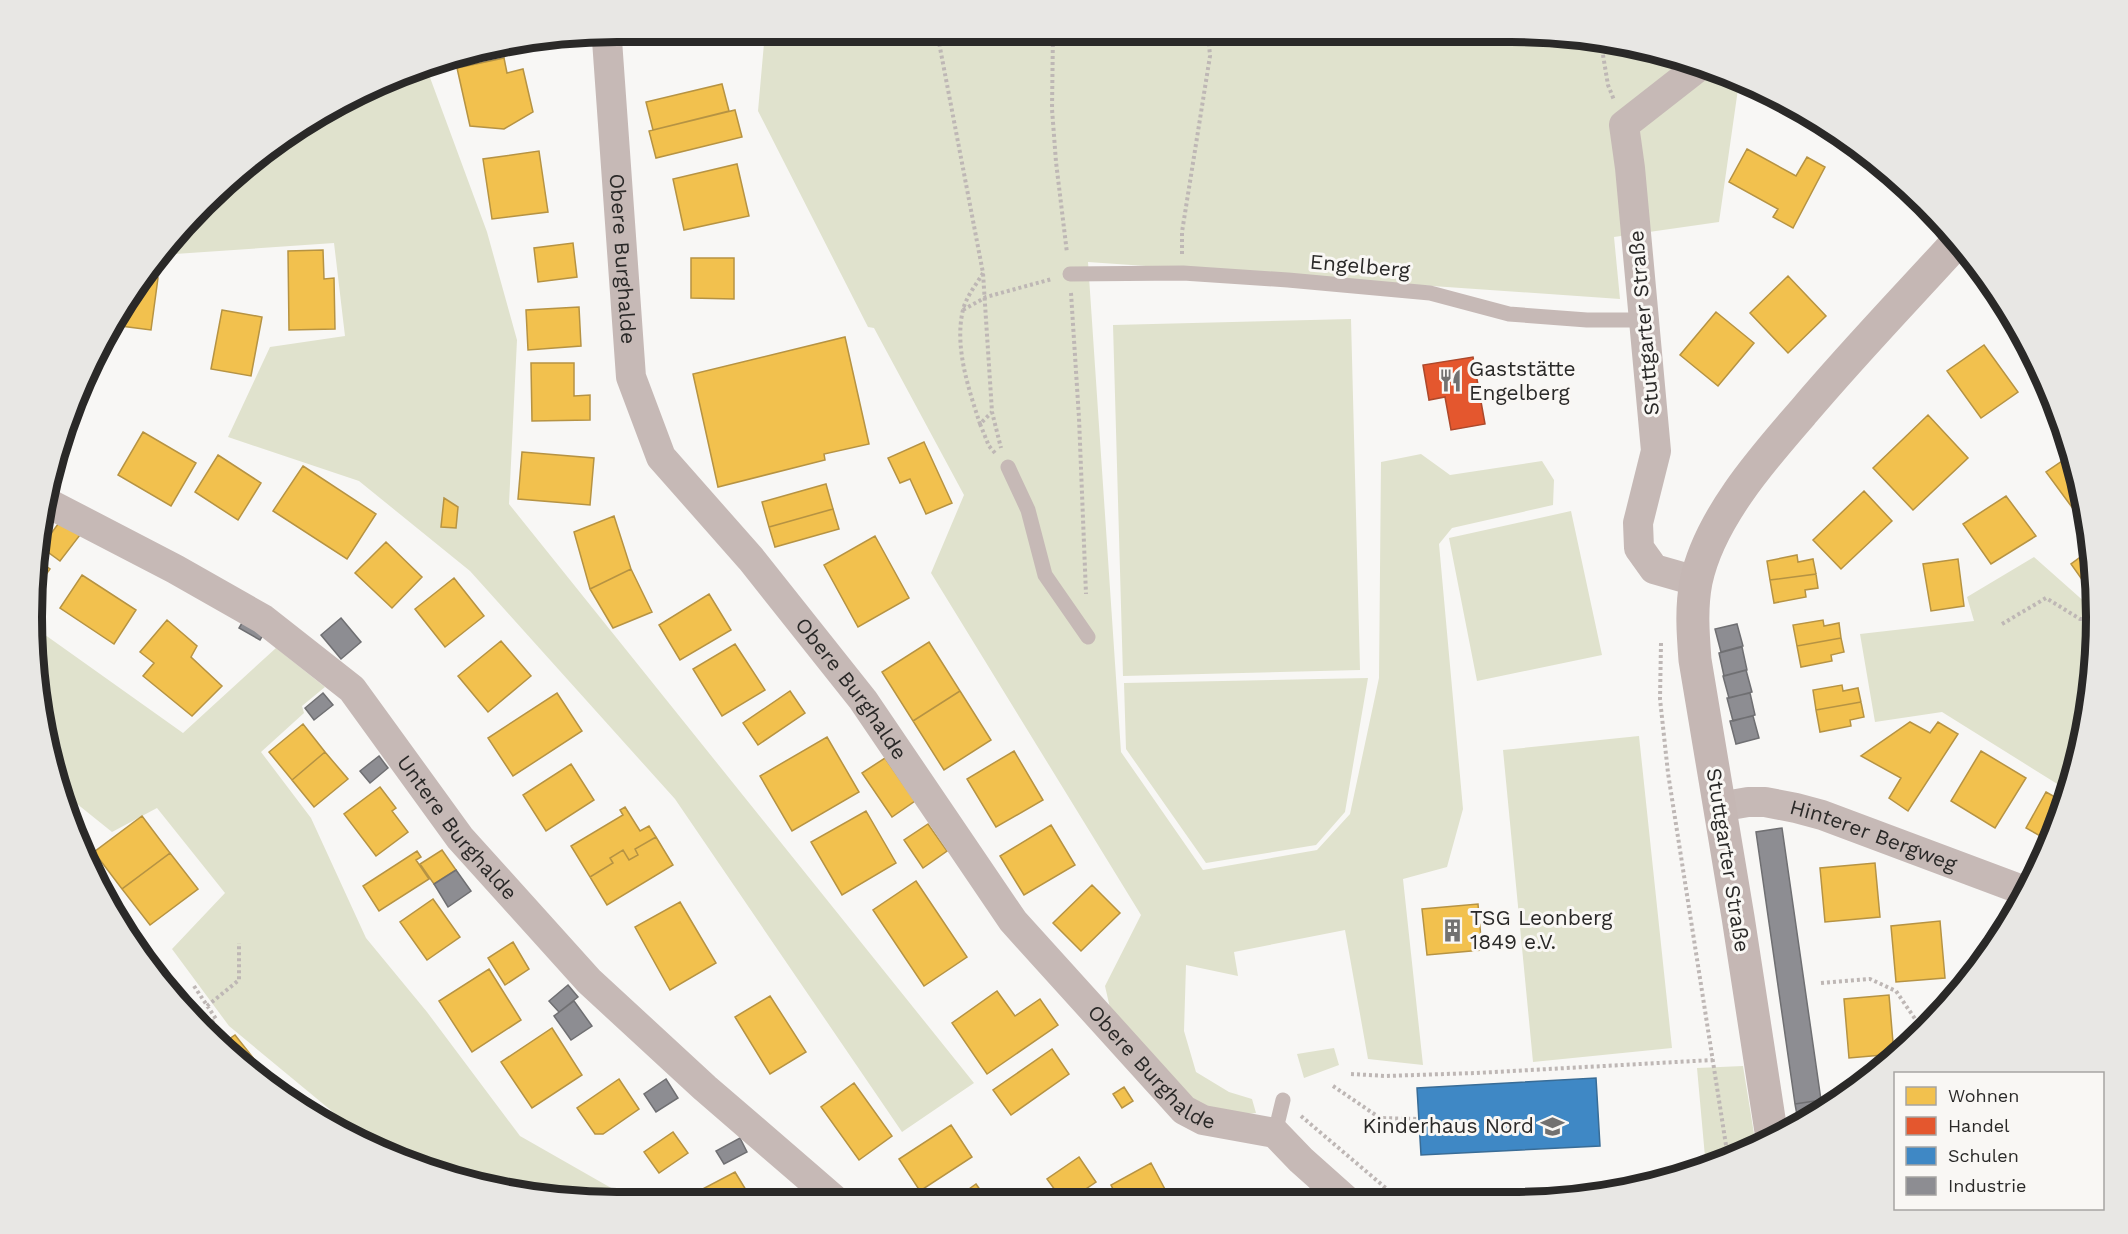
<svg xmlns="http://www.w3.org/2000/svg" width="2128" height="1234" font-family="'Work Sans',sans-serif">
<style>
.green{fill:#e0e2cd}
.homes{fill:#f2c14e;stroke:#b69343;stroke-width:1.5}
.shops{fill:#e4572e;stroke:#ac492c;stroke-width:1.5}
.schools{fill:#3f88c5;stroke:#396c96;stroke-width:1.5}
.industry{fill:#8d8d92;stroke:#6f6f72;stroke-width:1.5}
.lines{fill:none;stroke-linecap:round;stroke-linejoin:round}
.path{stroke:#beb7b5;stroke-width:4;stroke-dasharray:3 3;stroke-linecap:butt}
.lane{stroke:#c6b9b6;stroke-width:15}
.street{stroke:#c6b9b6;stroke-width:30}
.secondary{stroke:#c5b7b4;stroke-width:33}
.labels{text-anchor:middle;stroke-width:6;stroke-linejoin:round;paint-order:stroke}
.street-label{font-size:21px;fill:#2a2928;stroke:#f9f7f4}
.poi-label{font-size:21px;fill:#2a2928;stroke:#f9f7f4;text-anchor:start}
.rim{fill:none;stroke:#2a2928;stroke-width:8}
</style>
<rect width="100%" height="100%" fill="#f8f7f5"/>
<!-- green -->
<path class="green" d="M765,32L1550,33L1699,62L1739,82L1719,222L1614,237L1620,299L1088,262L1121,752L1203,870L1317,850L1350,814L1379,678L1381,462L1421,454L1450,475L1542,461L1554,480L1553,505L1452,528L1439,544L1463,809L1447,867L1403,879L1423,1065L1368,1059L1345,930L1234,952L1238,976L1186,965L1184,1031L1196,1072L1229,1092L1252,1099L1256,1113L1216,1117L1175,1088L1110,1008L1105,986L1141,915L931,573L964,495L874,328L868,327L758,111Z
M425,64L487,232L517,340L509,504L974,1083L902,1132L675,799L470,571L359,481L228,437L270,347L345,336L334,243L160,255L203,203L245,166L255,167V157L261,152L358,92Z
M1351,319L1360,670L1123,676L1113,325Z
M1571,511L1602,655L1477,681L1449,538Z
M2034,557L2096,612L2085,731L2067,790L1942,712L1875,722L1860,634L1974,621L1967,597Z
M34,627L183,733L276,648L325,687L302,706L304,713L261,752L311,818L366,938L427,1012L520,1136L634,1201H578L429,1172L368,1141L229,1026L172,949L225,893L157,808L112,832L61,791L43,732L33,655Z
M1368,678L1345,812L1316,845L1206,863L1126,749L1124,683Z
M1639,736L1672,1048L1533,1062L1503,750Z
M1334,1048L1339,1065L1304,1078L1297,1054Z
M1743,1066L1756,1146L1706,1168L1697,1068Z"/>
<!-- homes -->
<path class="homes" d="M504,58L507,73L523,69L533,112L504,129L470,126L457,68Z
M722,84L729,111L653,130L646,102Z
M735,110L742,137L656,158L649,131Z
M1747,149L1796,176L1807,157L1825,167L1793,228L1773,217L1778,209L1729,182Z
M539,151L548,212L492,219L483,159Z
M737,164L749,216L684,230L673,179Z
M573,243L577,277L538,282L534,248Z
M323,250L324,279L334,278L335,329L289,330L288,251Z
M691,258H734V299L691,298Z
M143,276L158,278L151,330L113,325L114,319L130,291Z
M1788,276L1826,316L1788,353L1750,313Z
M579,307L581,346L528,350L526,310Z
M222,310L262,317L251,376L211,369Z
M1716,312L1754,343L1718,386L1680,355Z
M845,337L869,444L824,454L825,460L718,487L693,374Z
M1984,345L2018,392L1981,418L1947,371Z
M531,363H574V396L590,395V420L532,421Z
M77,398L85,406L66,428V427Z
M1928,415L1968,458L1913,510L1873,468Z
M143,432L196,463L171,506L118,475Z
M924,442L952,503L926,514L910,479L900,483L888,458Z
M522,452L594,458L590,505L518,499Z
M218,455L261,483L238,520L195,492Z
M2071,455L2085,502L2074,510L2046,472Z
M303,466L376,514L347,559L273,511Z
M826,484L833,509L769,527L762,502Z
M1864,491L1892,521L1841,569L1813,540Z
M2006,496L2036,536L1991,564L1963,524Z
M444,498L458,507L456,528L441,527Z
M833,509L839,529L775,547L769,527Z
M614,516L631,569L590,589L574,532Z
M61,520L80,535L60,561L41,547Z
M875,536L909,598L858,627L824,565Z
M386,542L422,577L392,608L355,573Z
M2090,550L2095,598L2071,564Z
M1797,555L1798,562L1813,559L1816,574L1770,580L1767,561Z
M36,559L50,569L35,590Z
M1958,559L1964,606L1931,611L1923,564Z
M631,569L652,612L613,628L590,589Z
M1816,574L1818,588L1805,590L1806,597L1774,603L1770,580Z
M82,575L136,610L114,644L60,608Z
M454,578L484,616L445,647L415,609Z
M709,594L731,630L680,660L659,625Z
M167,620L197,646L191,657L222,686L192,716L143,676L154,663L140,652Z
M1823,620L1824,626L1839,623L1841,638L1797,646L1793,625Z
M1841,638L1844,652L1831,655L1832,661L1801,667L1797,646Z
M501,641L531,676L488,712L458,676Z
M929,642L960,691L913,721L882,672Z
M735,644L765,690L722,716L693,669Z
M1842,685L1843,691L1858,688L1861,702L1816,710L1813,690Z
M790,691L805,713L758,745L743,723Z
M960,691L991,740L944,770L913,721Z
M557,693L582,731L513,776L488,738Z
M1861,702L1864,717L1850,720L1851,726L1820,732L1816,710Z
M1910,722L1930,733L1938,722L1958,734L1908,811L1889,798L1901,778L1861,756Z
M303,724L325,752L292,780L269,752Z
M827,737L859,792L792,831L760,776Z
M1014,751L1043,800L996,827L967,779Z
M1981,751L2026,778L1995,828L1951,801Z
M325,752L348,779L314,807L292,780Z
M885,758L915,801L892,817L862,773Z
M571,764L594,800L546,831L523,795Z
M380,787L396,808L392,811L408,832L376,856L344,814Z
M2046,792L2064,802L2051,842L2026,828Z
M625,807L640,831L649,826L656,837L635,849L638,855L629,860L623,850L610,858L613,863L590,877L571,846L623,815L620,810Z
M866,811L896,863L842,895L811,842Z
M142,816L170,853L122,889L94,852Z
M928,824L947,851L923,868L904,840Z
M71,825L84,836L78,844L76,841Z
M1051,825L1075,865L1024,895L1000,856Z
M656,837L673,865L607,905L590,877L613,863L610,858L623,850L629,860L638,855L635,849Z
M442,850L456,870L434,884L420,864Z
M417,851L421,857L416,860L429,879L379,911L363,886Z
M170,853L198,889L150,925L122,889Z
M1875,863L1880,917L1825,922L1820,868Z
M916,881L967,957L924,986L873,910Z
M1092,885L1120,913L1081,951L1053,923Z
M433,899L460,937L427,960L400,922Z
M680,902L716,963L670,990L635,927Z
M1478,904L1482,950L1427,955L1422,909Z
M1940,921L1945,978L1896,982L1891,926Z
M1986,936L2000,938L1977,968L1975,967Z
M513,942L529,969L505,985L488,958Z
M152,952L199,1022L177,1003L144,958Z
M489,969L521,1020L472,1052L439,1001Z
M997,991L1015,1016L1040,999L1058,1025L987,1074L952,1023Z
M1889,995L1894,1054L1849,1058L1844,999Z
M770,996L806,1052L770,1074L735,1017Z
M552,1028L582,1075L532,1108L501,1062Z
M235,1035L286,1099L223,1043Z
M1052,1049L1069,1074L1011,1115L993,1090Z
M619,1079L639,1109L603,1134H595L577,1108Z
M854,1083L892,1136L859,1160L821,1107Z
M1124,1087L1133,1101L1122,1108L1113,1094Z
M951,1125L972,1157L920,1191L899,1159Z
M673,1132L688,1153L659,1173L644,1152Z
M1079,1157L1096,1182L1068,1201H1063L1047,1179Z
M1151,1163L1168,1195L1155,1201H1119L1111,1185Z
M735,1172L746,1190L728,1201H697L693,1194Z
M976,1184L988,1201H952Z"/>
<!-- shops -->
<path class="shops" d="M1473,357L1485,424L1451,430L1445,397L1429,400L1423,365Z"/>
<!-- schools -->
<path class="schools" d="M1596,1078L1600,1146L1421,1155L1417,1088Z"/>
<!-- industry -->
<path class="industry" d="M245,618L266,630L260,640L239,628Z
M341,618L361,642L341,659L321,635Z
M1737,624L1743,646L1721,652L1715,629Z
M1742,647L1747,670L1724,676L1719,653Z
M1746,670L1752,692L1729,698L1723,676Z
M323,693L333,705L314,720L305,708Z
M1750,693L1755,715L1733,721L1727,698Z
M1753,716L1759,738L1736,744L1730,721Z
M379,756L388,768L370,783L360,771Z
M1782,828L1821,1100L1795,1104L1756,832Z
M456,870L471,891L448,907L434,884Z
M568,985L578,997L559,1012L549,1001Z
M574,1001L592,1026L571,1040L554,1016Z
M666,1079L678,1098L656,1112L644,1094Z
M1821,1100L1822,1110L1799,1126L1795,1104Z
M740,1138L747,1152L724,1164L716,1151Z"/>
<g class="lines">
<!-- path -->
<path class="path" d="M937,32L983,273L992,412L1001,448
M1053,32L1052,109L1056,162L1067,253
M1601,43L1608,85L1614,100
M1182,254V232L1210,56L1208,32
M983,273C976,285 966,297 963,310C954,347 969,390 980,424L992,412
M1071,293L1079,418L1086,594
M963,310L986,297L1052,279
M2041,372L2039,373L2045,385L2047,384
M980,424L989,446L995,453
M2002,624L2046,598L2080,619L2096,620
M1661,643L1660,699L1668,773L1728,1158
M91,871L95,869
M1821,983L1870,979L1896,991L1924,1032
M194,986L216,1019L204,1027
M207,1006L239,980V943
M1351,1074L1386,1076L1476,1073L1713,1060
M1333,1086L1380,1118L1419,1119
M1301,1116L1401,1201
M1376,1199L1386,1190"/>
<!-- lane -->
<path class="lane" d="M1070,274L1183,273L1288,280L1430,293L1509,314L1587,320H1645
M1008,467L1028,510L1045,575L1088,637
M1275,1133L1283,1100"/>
<!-- street -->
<g class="street">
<path id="s1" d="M604,34L607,40L631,377L661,457L751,559L863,700L1013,921L1184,1110L1203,1120L1275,1133L1301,1160L1347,1201"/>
<path id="s2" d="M44,501L175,569L263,619L352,689L460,838L589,981L705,1088L836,1201"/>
<path d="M1696,581L1654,569L1639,548L1638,523L1656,451L1630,168L1624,125L1702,64"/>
<path id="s3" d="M1719,807L1748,802H1765L1796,808L1822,815L2025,891"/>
</g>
<!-- secondary -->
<path class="secondary" d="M1772,1138L1738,917L1695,660C1693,634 1691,608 1696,582C1709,519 1763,458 1804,411C1853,353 1906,298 1957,242"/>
</g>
<!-- icons -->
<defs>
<symbol id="restaurant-bare" viewBox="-9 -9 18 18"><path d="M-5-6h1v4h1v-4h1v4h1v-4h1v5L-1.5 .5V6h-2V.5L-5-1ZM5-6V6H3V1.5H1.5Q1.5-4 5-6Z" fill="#727170" stroke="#f9f7f4" stroke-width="2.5" paint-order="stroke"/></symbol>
<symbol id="building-bare" viewBox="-9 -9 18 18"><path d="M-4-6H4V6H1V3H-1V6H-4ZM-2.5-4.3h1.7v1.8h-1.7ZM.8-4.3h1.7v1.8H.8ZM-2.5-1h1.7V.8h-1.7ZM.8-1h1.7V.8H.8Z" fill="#727170" stroke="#f9f7f4" stroke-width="2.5" paint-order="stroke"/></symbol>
<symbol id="school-bare" viewBox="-9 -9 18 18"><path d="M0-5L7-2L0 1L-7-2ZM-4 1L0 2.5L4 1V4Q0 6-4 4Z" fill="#727170" stroke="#f9f7f4" stroke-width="2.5" paint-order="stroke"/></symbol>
</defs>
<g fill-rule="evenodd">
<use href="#restaurant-bare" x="1434" y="364" width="33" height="33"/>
<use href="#building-bare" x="1436" y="914" width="33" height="33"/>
<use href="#school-bare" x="1536" y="1110" width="33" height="33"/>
</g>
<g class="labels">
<!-- street labels -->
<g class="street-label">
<text dy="7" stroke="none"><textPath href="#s1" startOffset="226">Obere Burghalde</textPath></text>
<text transform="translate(1360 266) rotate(5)" y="7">Engelberg</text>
<text transform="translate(1644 323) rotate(-95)" y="7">Stuttgarter Straße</text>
<text dy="7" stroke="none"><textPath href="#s1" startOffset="730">Obere Burghalde</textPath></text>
<text dy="7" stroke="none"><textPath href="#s2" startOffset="536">Untere Burghalde</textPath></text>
<text dy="7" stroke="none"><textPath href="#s3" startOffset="160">Hinterer Bergweg</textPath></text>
<text transform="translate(1728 860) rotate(81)" y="7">Stuttgarter Straße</text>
<text dy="7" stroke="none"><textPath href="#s1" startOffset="1216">Obere Burghalde</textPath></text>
</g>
<!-- poi labels -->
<g class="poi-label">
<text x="1469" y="376">Gaststätte<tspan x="1469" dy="24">Engelberg</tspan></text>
<text x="1470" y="925">TSG Leonberg<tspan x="1470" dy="24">1849 e.V.</tspan></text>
<text x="1534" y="1133" text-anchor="end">Kinderhaus Nord</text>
</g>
</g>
<!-- crop -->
<path d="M0 0H2128V1234H0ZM617 42H1511A575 575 0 0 1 2086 617V617A575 575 0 0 1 1511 1192H617A575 575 0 0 1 42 617V617A575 575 0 0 1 617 42Z" fill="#e8e7e4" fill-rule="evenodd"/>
<path class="rim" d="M617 42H1511A575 575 0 0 1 2086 617V617A575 575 0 0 1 1511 1192H617A575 575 0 0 1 42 617V617A575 575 0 0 1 617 42Z"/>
<!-- legend -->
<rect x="1894" y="1072" width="210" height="138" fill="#f9f7f4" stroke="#a6a5a2" stroke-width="1.5"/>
<rect x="1906" y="1087" width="30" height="18" fill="#f2c14e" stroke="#a6a5a2" stroke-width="1.5"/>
<text x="1948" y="1102" font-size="18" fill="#2a2928">Wohnen</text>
<rect x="1906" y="1117" width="30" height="18" fill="#e4572e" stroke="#a6a5a2" stroke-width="1.5"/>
<text x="1948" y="1132" font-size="18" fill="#2a2928">Handel</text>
<rect x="1906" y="1147" width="30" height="18" fill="#3f88c5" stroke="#a6a5a2" stroke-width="1.5"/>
<text x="1948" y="1162" font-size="18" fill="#2a2928">Schulen</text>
<rect x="1906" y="1177" width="30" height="18" fill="#8d8d92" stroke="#a6a5a2" stroke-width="1.5"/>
<text x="1948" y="1192" font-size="18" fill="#2a2928">Industrie</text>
</svg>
